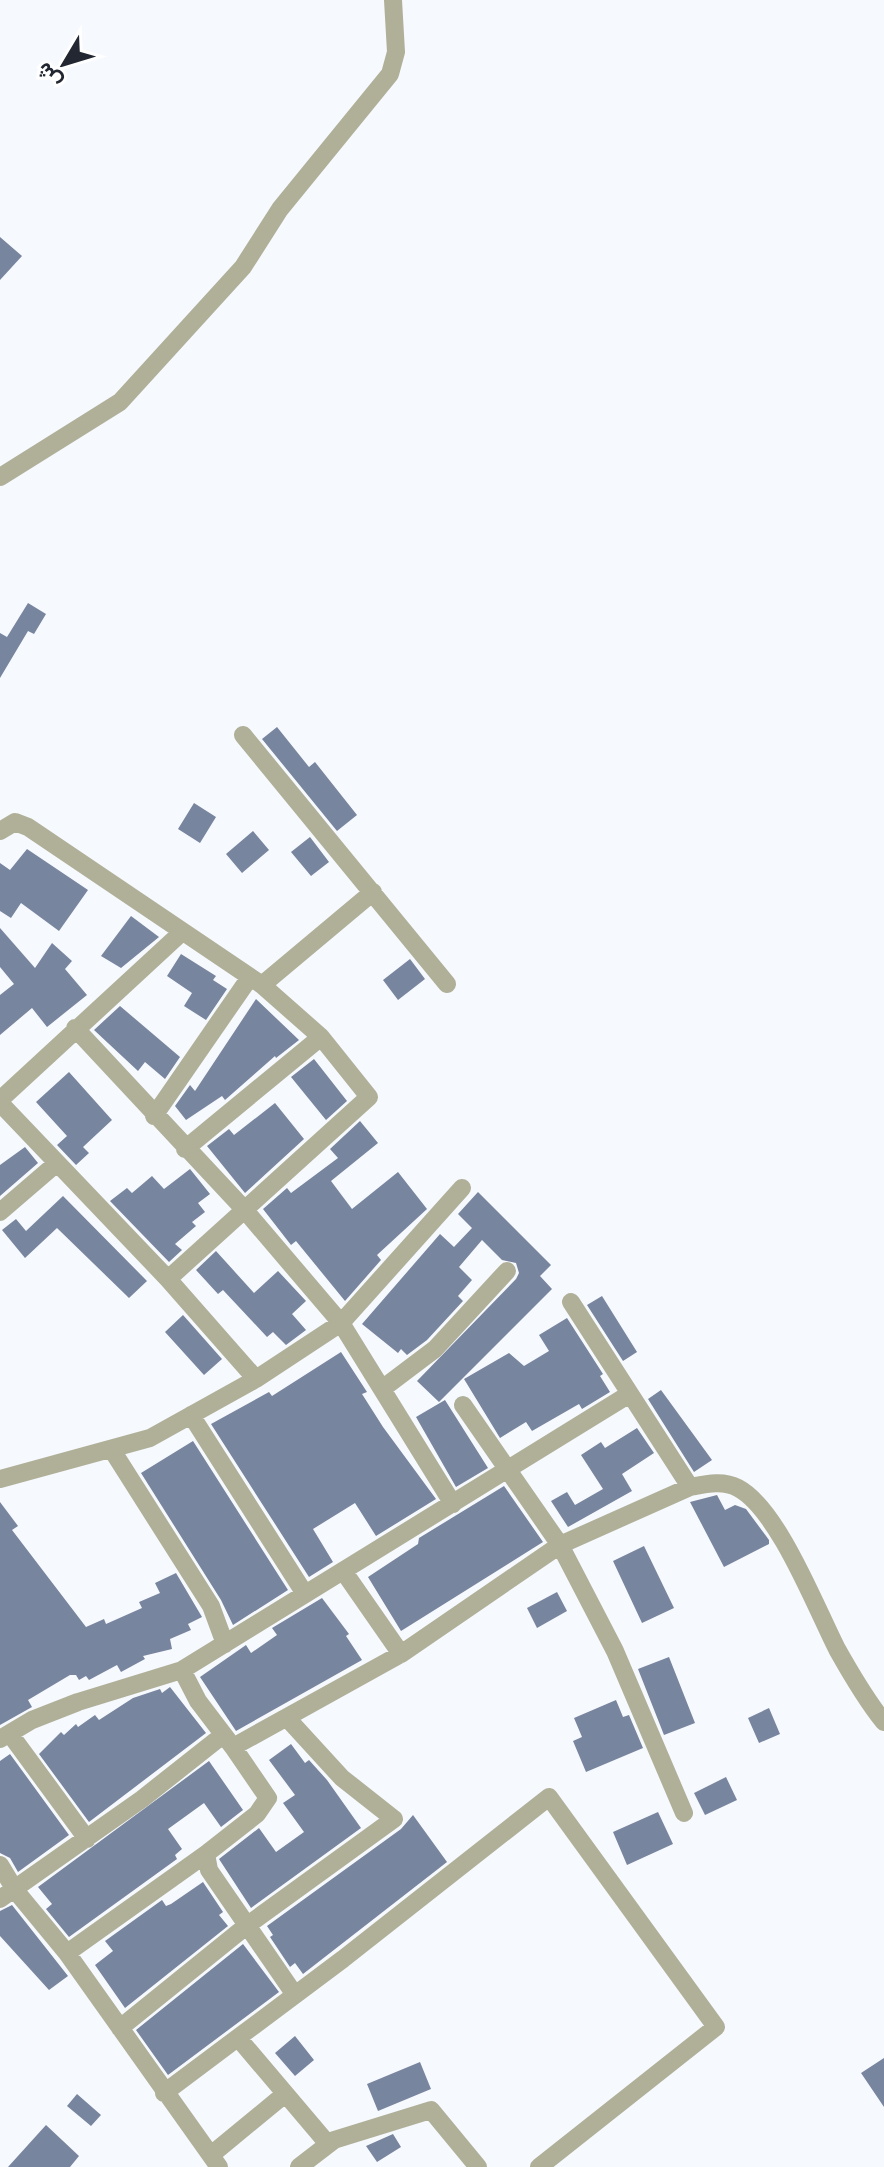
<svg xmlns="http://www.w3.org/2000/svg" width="884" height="2167" font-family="'Exo 2',Vazirmatn,sans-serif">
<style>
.building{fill:#78859e}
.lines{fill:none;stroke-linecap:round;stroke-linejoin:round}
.minor{stroke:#b0b099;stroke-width:18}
</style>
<rect width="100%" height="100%" fill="#f6f9fe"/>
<!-- building -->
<path class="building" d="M0,237L22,256L0,280Z
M28,603L46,614L34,634L28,631L0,678V633L7,637Z
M277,727L309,767L315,762L357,815L337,831L262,739Z
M194,803L216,817L200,843L178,829Z
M253,831L269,850L242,873L226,854Z
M310,837L329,862L311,876L291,852Z
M27,849L88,890L59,931L21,903L11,918L0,911V863L10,870Z
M131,916L159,937L121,968L101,956Z
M0,928L35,968L52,943L72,961L65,969L87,995L47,1027L32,1008L0,1035V995L14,984L0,967Z
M181,954L216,976L213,980L227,989L206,1020L184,1006L192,993L167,976Z
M410,959L425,979L398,1000L383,980Z
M256,999L299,1040L276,1058L275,1056L225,1100L222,1096L186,1120L175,1106L190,1085L195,1091Z
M120,1006L180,1057L165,1079L145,1062L138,1071L94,1030Z
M314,1059L347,1101L326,1120L291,1077Z
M69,1072L112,1120L83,1147L89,1153L76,1165L57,1145L67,1136L36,1102Z
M275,1103L304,1139L245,1193L207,1146L229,1129L234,1135Z
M360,1121L378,1143L331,1181L352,1209L398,1172L427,1209L377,1255L381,1260L345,1301L296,1241L291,1245L263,1209L287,1188L291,1193L338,1158L330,1149Z
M25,1147L38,1163L0,1196V1165Z
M190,1169L210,1194L198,1203L205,1212L192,1222L196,1226L175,1244L182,1250L169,1262L110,1201L127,1188L132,1193L152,1176L164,1189Z
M478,1192L551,1265L540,1276L552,1289L439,1402L417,1381L516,1279L519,1273L516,1263L502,1260L482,1240L459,1267L472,1280L458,1296L463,1301L427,1340L407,1355L401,1349L398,1353L362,1324L440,1234L454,1247L472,1228L458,1214Z
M63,1196L147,1281L129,1298L57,1228L25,1258L2,1230L16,1219L26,1231Z
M216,1251L254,1293L278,1271L306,1301L292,1314L306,1330L286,1345L273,1332L267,1337L223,1290L218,1294L196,1270Z
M602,1296L637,1352L623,1361L587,1305Z
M183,1315L222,1359L204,1375L165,1332Z
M567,1318L603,1374L600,1376L610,1392L582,1409L579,1404L532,1431L526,1422L500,1438L464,1379L509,1353L524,1366L549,1351L539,1335Z
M341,1352L367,1392L362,1394L383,1427L436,1499L376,1536L355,1503L313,1529L333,1562L309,1577L211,1424L269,1392L272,1396Z
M661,1390L712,1460L694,1472L648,1399Z
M445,1400L488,1468L456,1487L416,1417Z
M637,1428L654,1453L622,1474L632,1491L568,1527L551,1501L567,1492L575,1505L603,1489L581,1455L601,1442L605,1448Z
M193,1441L288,1590L233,1625L221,1600L141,1473Z
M504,1486L543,1542L401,1631L368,1577L418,1544L419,1538Z
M717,1495L725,1510L735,1505L746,1509L769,1540V1544L724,1567L690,1502Z
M0,1502L18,1526L12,1530L86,1627L104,1619L106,1624L142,1608L139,1602L160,1593L155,1583L176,1573L202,1617L188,1624L191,1630L170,1639L172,1649L143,1656L145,1659L121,1672L117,1665L89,1680L86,1676L79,1680L76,1675H70L28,1700L32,1707L0,1725Z
M644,1546L674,1608L642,1623L613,1561Z
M557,1592L567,1611L537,1628L527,1608Z
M322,1598L349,1634L346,1636L362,1660L236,1731L200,1677L246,1645L251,1653L277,1635L272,1628Z
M669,1657L695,1723L664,1735L638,1669Z
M170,1687L206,1733L89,1822L39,1754L61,1732L64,1735L76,1724L78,1727L95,1715L99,1720L133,1698L160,1689L162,1693Z
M616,1700L623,1717L629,1715L643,1748L586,1772L573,1741L582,1737L574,1718Z
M769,1708L780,1734L759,1743L748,1718Z
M291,1744L305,1763L309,1760L327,1780L361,1828L251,1908L219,1859L259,1828L276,1852L304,1832L283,1803L295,1795L269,1760Z
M10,1754L69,1835L18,1872L10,1858L0,1853V1761Z
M209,1761L243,1810L221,1827L204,1803L168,1829L182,1849L175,1855L177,1859L69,1937L46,1909L52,1904L38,1887Z
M726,1777L737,1800L705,1815L694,1793Z
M658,1812L673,1844L627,1865L613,1832Z
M413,1815L447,1862L303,1974L295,1963L290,1967L270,1937L273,1935L267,1926L401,1829Z
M203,1882L223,1912L219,1915L228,1926L125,2008L95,1965L113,1951L105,1941L162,1900L166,1906L171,1904Z
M12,1905L68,1976L49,1990L0,1936V1911Z
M243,1944L279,1992L168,2075L136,2030Z
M295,2036L314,2060L295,2076L275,2053Z
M884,2058V2107L861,2073Z
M420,2062L431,2089L378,2111L367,2084Z
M77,2094L101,2115L91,2126L67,2106Z
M46,2125L79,2156L70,2167H8Z
M393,2134L401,2147L377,2162L366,2146Z"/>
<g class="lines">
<!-- minor -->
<path class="minor" d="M0,477L120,402L243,267L280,209L390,74L396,52L393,0
M243,735L447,984
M0,831L15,822L28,827L262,985L321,1037
M262,985L373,892
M75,1028L243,1208L341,1323L462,1188
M0,1100L181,933
M0,1103L168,1279L256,1379
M154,1116L250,977
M0,1212L57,1163
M168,1279L369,1097L321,1037L185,1149
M571,1302L690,1487
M382,1389L435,1349L507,1271
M463,1405L560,1545L615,1651L684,1813
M191,1415L305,1594
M112,1450L211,1606L225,1644
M0,1479L150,1438L256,1379L341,1323L453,1504
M344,1572L401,1654
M182,1670L198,1701L233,1747L401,1654L560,1545L690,1487C706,1484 723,1480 738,1488C778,1509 816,1608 837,1649C851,1674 866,1700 884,1722
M10,1734L87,1839
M0,1739L32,1720L78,1702L182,1670L628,1395
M233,1747L268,1798L257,1814L206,1854L209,1870L295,1995
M0,1865L15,1890L67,1953L206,1854
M0,1899L142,1799L223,1735
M67,1953L219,2167
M120,2028L245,1927L394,1819L342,1778L287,1718
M239,2039L328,2144
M164,2093L343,1959L549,1797L716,2027L539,2167
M211,2155L285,2094
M299,2167L334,2140L431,2110L478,2167"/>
</g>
<!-- north arrow -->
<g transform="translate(64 64) rotate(232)" stroke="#ffffff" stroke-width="6" paint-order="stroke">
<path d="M0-6L14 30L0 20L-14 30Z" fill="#222731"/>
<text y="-12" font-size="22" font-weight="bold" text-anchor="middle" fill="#222731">ش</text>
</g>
</svg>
